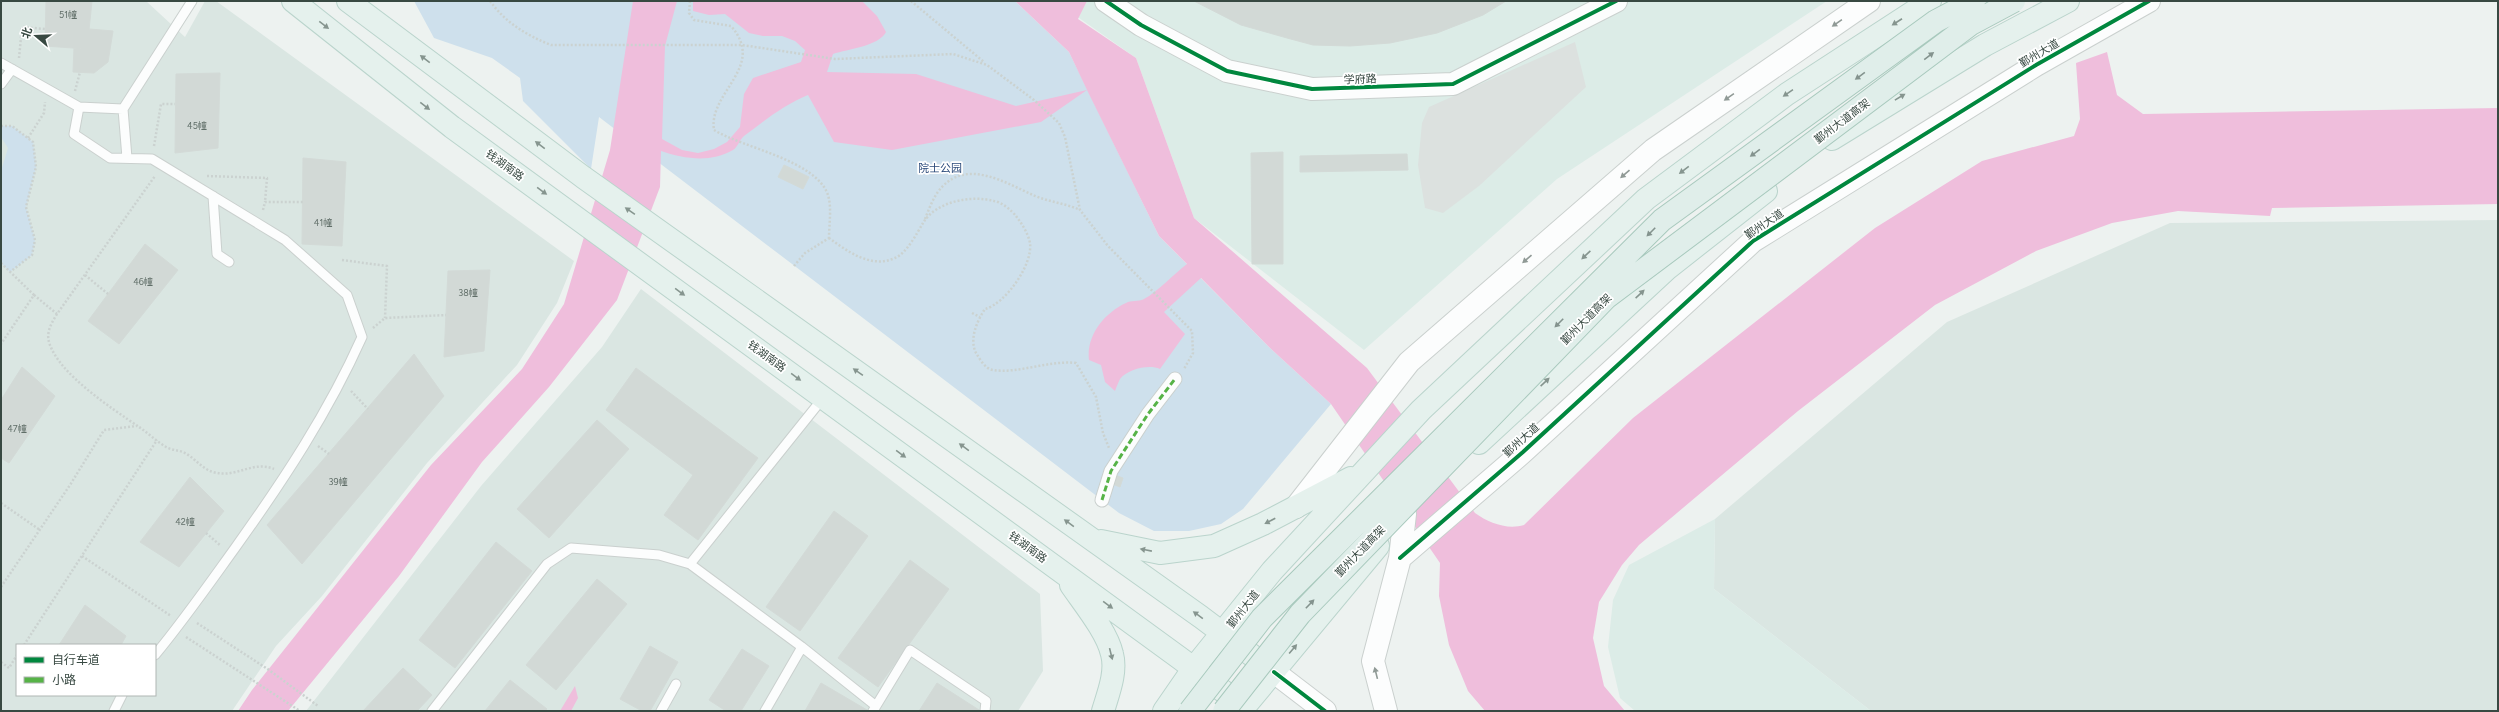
<svg xmlns="http://www.w3.org/2000/svg" width="2499" height="712" font-family="Figtree,'Noto Sans SC',sans-serif">
<style>
.residential{fill:#dae6e2;fill-rule:evenodd}
.education{fill:#dcece7}
.green{fill:#cee0ec}
.parking{fill:#dce1df}
.water{fill:#efbedc}
.building{fill:#d2d9d6;stroke:#d3dad7}
.lines{fill:none;stroke-linecap:round;stroke-linejoin:round}
.service-casing{stroke:#cad0ce;stroke-width:11}
.pedestrian-casing{stroke:#cad0ce;stroke-width:15}
.tertiary-casing{stroke:#cad0ce;stroke-width:24}
.primary-casing{stroke:#bad4cc;stroke-width:24}
.path{stroke:#cbd2d0;stroke-width:2.5;stroke-dasharray:2 2;stroke-linecap:butt}
.service{stroke:#fcfdfd;stroke-width:9}
.pedestrian{stroke:#fcfdfd;stroke-width:13}
.tertiary{stroke:#fcfdfd;stroke-width:22}
.primary{stroke:#e5f1ed;stroke-width:22}
.trunk-bridge-casing{stroke:#a8c9bd;stroke-width:24;stroke-linecap:butt}
.trunk-bridge{stroke:#e0eeea;stroke-width:22}
.quiet{stroke:#56b347;stroke-width:3;stroke-dasharray:6 3;stroke-linecap:butt}
.cycleway-casing{stroke:#fff;stroke-width:6}
.cycleway{stroke:#00873e;stroke-width:4}
.oneway{fill:#86958f}
.oneway2{fill:#909a96}
.oneway3{fill:#84938e}
.labels{text-anchor:middle;stroke-width:3.5;stroke-linejoin:round;paint-order:stroke}
.number-label{font-size:9px;fill:#606e68}
.street-label{font-size:11px;fill:#384942;stroke:#fff}
.park-label{font-size:11px;fill:#2b4a7a;stroke:#fff}
</style>
<rect width="100%" height="100%" fill="#edf2f0"/>
<!-- residential -->
<path class="residential" d="M1,1H146L185,37L205,1H216L574,261L557,303L517,365L427,463L322,596L276,646L232,711H1ZM17,645H155V695H17Z
M2498,220V711H1871L1714,589L1715,519L1947,322L2170,223Z
M641,289L1040,594L1043,671L1018,711H306L481,486L602,347Z"/>
<!-- education -->
<path class="education" d="M1055,1H1827L1557,179L1364,350L1194,218L1136,58Z
M1715,519L1714,589L1871,711H1635L1620,698L1608,647L1613,600L1629,565Z"/>
<!-- green -->
<path class="green" d="M414,1H1015L1069,52L1159,236L1269,347L1331,404L1243,509L1221,524L1189,531H1154L1119,513L599,117L591,169L523,101L520,78L492,58L434,38Z
M1,126H12L33,142L36,167L26,207L35,240L32,255L10,272L1,263V171L8,148L1,137Z"/>
<!-- parking -->
<path class="parking" d="M1575,42L1586,87L1479,186L1443,213L1425,208L1418,165L1422,123L1429,107Z"/>
<!-- water -->
<path class="water" d="M633,1H677L665,46L662,139L682,150L698,153L714,149L727,142L740,127L744,94L753,78L801,62L805,50L795,41L782,36H763L749,33L725,14L709,15L693,11V1H862L877,16L886,32C879,46 848,49 833,54L827,72L916,74L1016,106L1087,90L1069,52L1015,1H1087L1078,19L1136,58L1194,218L1367,368L1475,513C1489,523 1507,530 1524,525L1633,418L1875,228L1982,161L2074,136L2080,119L2076,63L2107,52L2117,95L2143,114L2498,108V204L2272,208L2270,216L2178,211L2112,223L2036,251L1935,305L1798,411L1639,545L1622,565L1599,602L1593,638L1604,686L1625,711H1485L1468,691L1449,645L1439,596L1440,563L1331,404L1269,347L1201,278L1164,312L1185,334L1160,369C1149,364 1128,369 1120,379C1118,383 1116,388 1115,391L1105,382L1101,365L1089,360C1086,336 1104,313 1126,303C1131,300 1138,302 1144,299C1157,292 1174,274 1187,264L1159,236L1087,90L1041,122L892,150L834,142L808,95C784,105 765,120 744,136C739,140 738,147 733,150C711,163 684,159 661,151L660,187L617,300L549,387L482,462L399,576L288,711H238L252,690L431,465L522,369L564,304L610,150Z
M575,686L578,698L571,711H560Z"/>
<!-- building -->
<path class="building" d="M46,1H92L87,49L45,46Z
M1194,1H1506L1483,15L1437,33L1390,43L1350,46L1313,45L1287,38L1241,25Z
M89,29L113,31L108,62L94,73L73,72L74,48L87,49Z
M220,73L218,148L175,153L176,74Z
M1283,152V264H1252L1251,153Z
M1407,154L1408,170L1300,172V156Z
M303,158L346,162L342,246L302,244Z
M784,165L809,177L803,189L778,177Z
M145,244L178,270L119,344L88,321Z
M490,270L484,351L444,357L448,271Z
M414,354L444,396L302,564L267,525Z
M22,367L55,396L9,463L1,458V400Z
M636,368L758,458L698,540L664,515L693,475L606,410Z
M597,420L629,449L549,538L517,509Z
M1112,474L1123,478L1120,487L1110,483Z
M190,477L224,511L179,567L140,542Z
M834,511L868,536L800,631L766,607Z
M496,542L532,571L455,668L419,640Z
M910,560L949,589L878,687L838,658Z
M597,579L627,604L556,690L526,665Z
M85,605L126,636L121,645H59Z
M650,646L678,662L650,711H642L620,699Z
M742,649L769,666L741,711H726L709,700Z
M403,668L432,695L417,711H363Z
M510,680L547,709L545,711H485Z
M821,683L867,710L866,711H805Z
M937,683L979,710V711H919Z"/>
<g class="lines">
<defs>
<path id="service" d="M1,63L79,107L74,134L110,158L152,159L285,240L347,295L362,337C328,413 283,481 235,548C209,584 184,620 155,655
M1,84L12,69
M79,107L123,109L192,1
M123,109L127,158
M213,196L217,254L229,262
M690,564L802,647
M876,706L910,650L986,701L985,711
M114,711L122,695
M432,711L547,564L571,548L659,555L690,564L823,398
M661,711L676,684
M765,711L802,647L876,706L873,711"/>
<path id="pedestrian" d="M1102,500L1111,471L1148,414L1175,379"/>
<path id="tertiary" d="M1106,1L1141,25L1227,71L1312,89L1453,84L1616,1
M1296,507L1409,362L1653,150L1869,1
M1400,558L1523,452L1753,241L2036,65L2149,1
M1274,672L1325,711
M1386,711L1373,661L1400,558L1405,514"/>
<path id="primary" d="M293,1L452,127L1181,659L1244,707
M348,1L583,177L1201,617L1274,672
M1832,139L1985,45L2068,1
M1479,443L1668,268L1766,191
M1101,541L1160,553L1214,546L1263,524L1351,478
M1071,585C1084,604 1107,632 1112,654C1117,672 1108,694 1103,711
M1164,711L1193,669L1272,571L1421,410L1646,199L1787,94L1930,1
M1241,711L1378,546"/>
</defs>
<!-- service casing -->
<use href="#service" class="service-casing"/>
<!-- pedestrian casing -->
<use href="#pedestrian" class="pedestrian-casing"/>
<!-- tertiary casing -->
<use href="#tertiary" class="tertiary-casing"/>
<!-- primary casing -->
<use href="#primary" class="primary-casing"/>
<!-- path -->
<path class="path" d="M490,1C506,23 526,35 551,45H742L835,59L953,54L987,65L1034,100L1059,123L1065,137L1080,210L1108,246L1192,331L1193,353L1184,369
M690,1L689,13L694,20L731,26C767,67 708,92 714,130C743,148 816,160 828,195C832,208 829,225 829,238
M911,1L984,62
M19,58L22,27L45,29
M75,91L80,72
M1,126H12L33,142L36,167L26,207L35,240L32,255L10,272
M28,138L44,113L45,102
M154,146L161,104H175
M207,176L267,178L265,202
M263,210L265,202H303
M925,219C929,209 934,195 942,187C968,159 1006,183 1033,195C1048,202 1065,203 1080,210
M829,238C847,251 871,269 895,258C907,253 917,233 923,223C936,201 972,195 994,201C1002,202 1012,211 1016,216C1022,224 1028,233 1030,243C1033,265 1005,304 985,309C977,321 969,339 976,353C980,359 985,369 993,370C1018,374 1049,360 1076,363L1096,397L1103,433L1109,448
M342,260L387,266L385,318
M1,263L34,295L1,344
M794,266L805,253L829,238
M85,275L108,294
M34,295L57,314L155,176
M972,313L980,317
M57,314C52,322 46,332 49,342C58,374 113,409 139,427C148,433 156,441 166,447C171,450 177,450 183,452C194,457 202,469 213,472C236,479 252,460 274,469
M373,328L385,318L446,315
M351,391L368,409
M318,446L329,454
M1,503L40,530
M206,533L221,546
M82,556L171,616
M1,587L70,485L104,430L137,426
M197,623L269,670L318,706
M186,637L300,711
M24,645L157,440
M1,662L9,668L17,655"/>
<!-- service -->
<use href="#service" class="service"/>
<!-- pedestrian -->
<use href="#pedestrian" class="pedestrian"/>
<!-- tertiary -->
<use href="#tertiary" class="tertiary"/>
<!-- primary -->
<use href="#primary" class="primary"/>
<defs>
<path id="trunk-bridge" d="M1190,711L1262,618L1662,220L1936,21L1974,1
M1224,711L1300,614L1606,298L1971,24L2014,1"/>
</defs>
<!-- trunk-bridge casing -->
<use href="#trunk-bridge" class="trunk-bridge-casing"/>
<!-- trunk-bridge -->
<use href="#trunk-bridge" class="trunk-bridge"/>
<!-- quiet -->
<path class="quiet" d="M1102,500L1111,471L1148,414L1175,379"/>
<defs>
<path id="cycleway" d="M1106,1L1141,25L1227,71L1312,89L1453,84L1616,1
M1400,558L1523,452L1753,241L2036,65L2149,1
M1274,672L1325,711"/>
</defs>
<!-- cycleway casing -->
<use href="#cycleway" class="cycleway-casing"/>
<!-- cycleway -->
<use href="#cycleway" class="cycleway"/>
</g>
<!-- one-way arrows -->
<defs><path id="oneway-solid" d="M-6-.8H1V-3.2L6.5 0L1 3.2V.8H-6Z"/></defs>
<g class="oneway">
<use href="#oneway-solid" transform="translate(1897 22) rotate(147)"/>
<use href="#oneway-solid" transform="translate(324 25) rotate(38)"/>
<use href="#oneway-solid" transform="translate(425 59) rotate(-143)"/>
<use href="#oneway-solid" transform="translate(1788 93) rotate(146)"/>
<use href="#oneway-solid" transform="translate(1900 97) rotate(-31)"/>
<use href="#oneway-solid" transform="translate(425 106) rotate(38)"/>
<use href="#oneway-solid" transform="translate(540 145) rotate(-143)"/>
<use href="#oneway-solid" transform="translate(1684 170) rotate(143)"/>
<use href="#oneway-solid" transform="translate(542 191) rotate(36)"/>
<use href="#oneway-solid" transform="translate(630 211) rotate(-145)"/>
<use href="#oneway-solid" transform="translate(1586 255) rotate(137)"/>
<use href="#oneway-solid" transform="translate(680 292) rotate(36)"/>
<use href="#oneway-solid" transform="translate(1640 294) rotate(-43)"/>
<use href="#oneway-solid" transform="translate(858 372) rotate(-145)"/>
<use href="#oneway-solid" transform="translate(796 377) rotate(36)"/>
<use href="#oneway-solid" transform="translate(1545 382) rotate(-43)"/>
<use href="#oneway-solid" transform="translate(964 447) rotate(-144)"/>
<use href="#oneway-solid" transform="translate(901 454) rotate(36)"/>
<use href="#oneway-solid" transform="translate(1270 521) rotate(152)"/>
<use href="#oneway-solid" transform="translate(1069 523) rotate(-144)"/>
<use href="#oneway-solid" transform="translate(1146 550) rotate(-169)"/>
<use href="#oneway-solid" transform="translate(1108 605) rotate(36)"/>
<use href="#oneway-solid" transform="translate(1198 615) rotate(-144)"/>
<use href="#oneway-solid" transform="translate(1293 649) rotate(-50)"/>
<use href="#oneway-solid" transform="translate(1111 654) rotate(76)"/>
</g>
<g class="oneway2">
<use href="#oneway-solid" transform="translate(1837 23) rotate(145)"/>
<use href="#oneway-solid" transform="translate(1729 97) rotate(145)"/>
<use href="#oneway-solid" transform="translate(1625 174) rotate(139)"/>
<use href="#oneway-solid" transform="translate(1527 259) rotate(139)"/>
<use href="#oneway-solid" transform="translate(1376 673) rotate(-104)"/>
</g>
<g class="oneway3">
<use href="#oneway-solid" transform="translate(1929 56) rotate(-37)"/>
<use href="#oneway-solid" transform="translate(1860 76) rotate(144)"/>
<use href="#oneway-solid" transform="translate(1755 153) rotate(144)"/>
<use href="#oneway-solid" transform="translate(1651 232) rotate(135)"/>
<use href="#oneway-solid" transform="translate(1559 323) rotate(135)"/>
<use href="#oneway-solid" transform="translate(1310 604) rotate(-46)"/>
</g>
<g class="labels">
<!-- number labels -->
<g class="number-label">
<text x="68" y="18">51幢</text>
<text x="197" y="129">45幢</text>
<text x="323" y="226">41幢</text>
<text x="143" y="285">46幢</text>
<text x="468" y="296">38幢</text>
<text x="17" y="432">47幢</text>
<text x="338" y="485">39幢</text>
<text x="185" y="525">42幢</text>
</g>
<!-- street labels -->
<g class="street-label">
<text transform="translate(2039 53) rotate(-30)" y="4">鄞州大道</text>
<text transform="translate(1360 79) rotate(-2)" y="4">学府路</text>
<text transform="translate(1842 121) rotate(-37)" y="4">鄞州大道高架</text>
<text transform="translate(505 165) rotate(36)" y="4">钱湖南路</text>
<text transform="translate(1764 224) rotate(-34)" y="4">鄞州大道</text>
<text transform="translate(1586 319) rotate(-45)" y="4">鄞州大道高架</text>
<text transform="translate(767 356) rotate(36)" y="4">钱湖南路</text>
<text transform="translate(1521 440) rotate(-42)" y="4">鄞州大道</text>
<text transform="translate(1028 547) rotate(36)" y="4">钱湖南路</text>
<text transform="translate(1360 551) rotate(-46)" y="4">鄞州大道高架</text>
<text transform="translate(1243 609) rotate(-52)" y="4">鄞州大道</text>
</g>
<!-- park labels -->
<g class="park-label">
<text x="940" y="172">院士公园</text>
</g>
</g>
<!-- border -->
<rect width="2499" height="712" fill="none" stroke="#384942" stroke-width="4"/>
<!-- legend -->
<rect x="16" y="644" width="140" height="52" fill="#ffffff" stroke="#afb6b3"/>
<rect x="24" y="657" width="20" height="6" fill="#00873e" stroke="#afb6b3"/>
<text x="52" y="664" font-size="12" fill="#384942">自行车道</text>
<rect x="24" y="677" width="20" height="6" fill="#56b347" stroke="#afb6b3"/>
<text x="52" y="684" font-size="12" fill="#384942">小路</text>
<!-- north arrow -->
<g transform="translate(36 36) rotate(289)" stroke="#ffffff" stroke-width="3" paint-order="stroke">
<path d="M0-3L7 15L0 10L-7 15Z" fill="#384942"/>
<text y="-6" font-size="11" font-weight="bold" text-anchor="middle" fill="#384942">北</text>
</g>
</svg>
